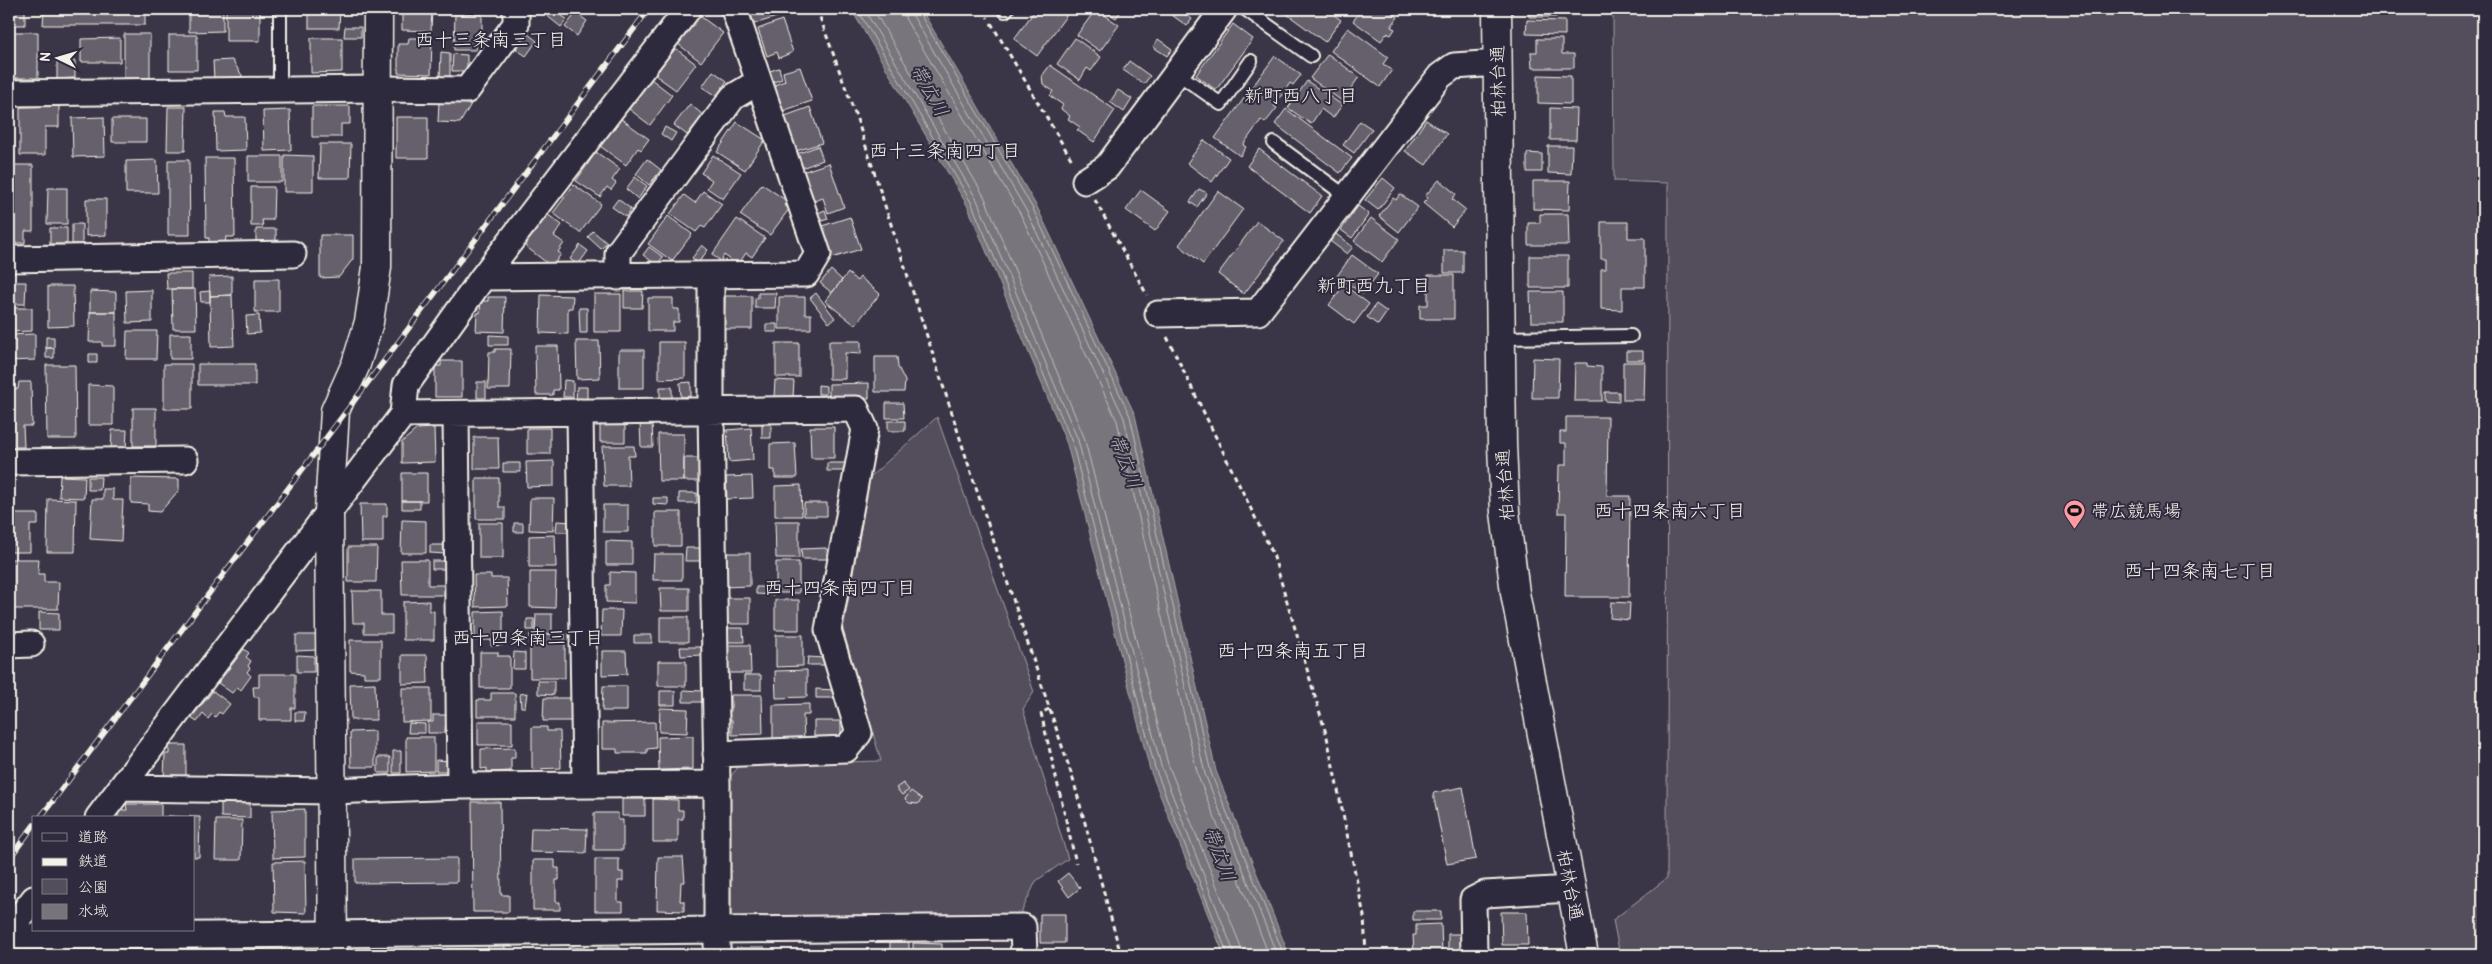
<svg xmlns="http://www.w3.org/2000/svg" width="2492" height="964" font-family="Pangolin,'Klee One',sans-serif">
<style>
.green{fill:#534e5c;stroke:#a4a0a2}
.water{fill:#78747b;stroke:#aaa6a7}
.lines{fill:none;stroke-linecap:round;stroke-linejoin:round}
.shore{stroke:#c2bfbc;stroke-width:1}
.building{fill:#65616c;stroke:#f4f1e8}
.service-casing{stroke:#f4f1e8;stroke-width:16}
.minor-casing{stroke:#f4f1e8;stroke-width:29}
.tertiary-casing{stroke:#f4f1e8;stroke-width:31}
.path{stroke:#f4f1e8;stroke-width:3;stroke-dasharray:5 4;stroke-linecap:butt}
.service{stroke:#2f2a3d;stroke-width:12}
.minor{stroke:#2f2a3d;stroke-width:25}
.tertiary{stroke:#2f2a3d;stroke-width:28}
.rail-casing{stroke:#f4f1e8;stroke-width:5.5}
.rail{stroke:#2f2a3d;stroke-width:4;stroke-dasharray:11;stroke-linecap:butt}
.labels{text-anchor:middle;stroke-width:4;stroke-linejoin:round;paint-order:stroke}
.street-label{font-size:18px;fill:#f4f1e8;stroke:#2f2a3d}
.poi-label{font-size:18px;fill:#f4f1e8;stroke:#2f2a3d;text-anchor:start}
.neighbourhood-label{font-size:19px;fill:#f4f1e8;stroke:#2f2a3d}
.water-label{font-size:19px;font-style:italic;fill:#b6b2b2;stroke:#2f2a3d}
</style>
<rect width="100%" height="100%" fill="#3b3647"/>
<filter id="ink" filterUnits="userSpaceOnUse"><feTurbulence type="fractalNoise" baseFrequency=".02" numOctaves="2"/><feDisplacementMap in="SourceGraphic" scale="10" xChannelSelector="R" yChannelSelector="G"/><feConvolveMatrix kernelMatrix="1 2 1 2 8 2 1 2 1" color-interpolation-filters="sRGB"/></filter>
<g filter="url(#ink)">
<!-- green -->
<path class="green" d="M1613,9H2483V955H1620L1613,920L1667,878L1668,183L1614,181Z
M937,417L1034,692L1023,709L1068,859L1036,881L1020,915L731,922L730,777L740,765L881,761L843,630L870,477Z"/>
<!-- water -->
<path class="water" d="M851,9H921L1037,207L1135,415L1216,771L1289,955H1224L1150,770L1067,444L967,205Z"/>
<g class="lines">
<!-- shore -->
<path class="shore" d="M857,9L971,202L1072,442L1155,768L1228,955
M864,9L977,200L1078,440L1161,766L1235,955
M873,9L984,196L1084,437L1168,764L1241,947L1242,955
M903,9L906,20L1021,215L1117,421L1198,776L1269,955
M911,9L913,16L1027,212L1124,418L1205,774L1277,955
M917,9L1033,209L1130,416L1211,773L1284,955"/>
</g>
<!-- building -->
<path class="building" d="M9,9H25V25H9Z
M44,9H145V25H43Z
M189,9H223V31L189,32Z
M226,9H260V41H226Z
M309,9H340L339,28H309Z
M402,9H432L431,31L402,30Z
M550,9L567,19L561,27L546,15Z
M744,9H777L780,16L754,24L752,17L748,18Z
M1036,9H1071L1037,56L1014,39Z
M1096,9L1119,25L1100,51L1077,35Z
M1102,9H1123L1116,18Z
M1167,9H1177L1192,19L1187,26L1165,10Z
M1280,9H1326L1341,20L1325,42Z
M1362,9H1386L1398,17L1391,27L1395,29L1391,35L1387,33L1381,41L1353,21Z
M1529,9H1556V17H1529Z
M455,13L482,14V42H477L476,50H454Z
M576,13L587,21L577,36L565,27Z
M700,16L723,33L701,62L678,44Z
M782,20L793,52L779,58L777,52L767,56L758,29Z
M1527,20L1565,21V35L1526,34Z
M1233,24L1253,39L1216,90L1196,75Z
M345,27H361V37H344Z
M1348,28L1388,57L1383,64L1392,70L1380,87L1331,51Z
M14,32H38V78H14Z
M124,34H150V78H124Z
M528,34L537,41L526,56L516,49Z
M169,35H197V70H169Z
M120,38V62H81V39Z
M311,38H342V72L311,73Z
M409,38H432L431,74L398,73V44H408Z
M1075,38L1101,57L1091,71L1087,68L1080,80L1057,64Z
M1158,39L1172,49L1167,56L1153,47Z
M1537,39H1562V54H1574V68H1532L1531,52H1537Z
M675,48L696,64L676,90L655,75Z
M441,52L450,53V77H440Z
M453,54L467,55V71H452Z
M1328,54L1359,77L1342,101L1310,78Z
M1275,56L1301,75L1293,85L1290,83L1274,106L1277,108L1265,123L1261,120L1243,145L1246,147L1240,156L1215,138Z
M232,60L245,80H214L213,61Z
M75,61V78L57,79V62Z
M1129,61L1150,76L1144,84L1123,70Z
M1050,65L1115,110L1094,142L1077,130L1080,127L1068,119L1070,116L1061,109L1063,105L1050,96L1053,91L1043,84L1042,76Z
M800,67L812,101L782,111L774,85L785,81L783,72Z
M779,68L782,79L771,83L767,72Z
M713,71L727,81L716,96L702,87Z
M1538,75L1571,76V104L1538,103Z
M651,79L672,95L650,125L629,109Z
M1307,81L1342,105L1333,118L1321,109L1311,124L1288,108Z
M1118,90L1132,99L1124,112L1110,102Z
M439,102L471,104L460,123L438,122Z
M690,104L703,115L687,135L674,125Z
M59,106V127H45V155H20V107Z
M312,106H350V124H341V137H312Z
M168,107H186L185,151H167Z
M810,107L822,143L796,151L793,143H790L785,116Z
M1550,108L1577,109L1576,140H1550Z
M1286,109L1352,158L1340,173L1275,124Z
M290,110L291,150L264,151L263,111Z
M215,112H225L226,117H245L246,150L216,151Z
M104,117L105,156L73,157L72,118Z
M396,117H428V158H396Z
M620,118L649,139L641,150L638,148L626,165L600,146Z
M112,119H146V142H112Z
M1426,120L1447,134L1426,165L1405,151Z
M1360,121L1372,129L1354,153L1343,145Z
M737,122L765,140L745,170L717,152Z
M665,127L676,133L671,141L661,134Z
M1204,140L1229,158L1212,182L1187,163Z
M320,144H351L350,178H319Z
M818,146L823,160L799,169L794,155Z
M1548,146H1572L1571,174L1548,173Z
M1259,149L1322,196L1310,213L1247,166Z
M596,152L620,169L612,180L616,183L611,190L607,187L600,197L576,181Z
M1527,153L1542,154V172H1527Z
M284,155L313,156V192H284Z
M713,155L741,173L723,199L707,188L712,180L701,173Z
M248,156H282V182H248Z
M205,158H234L235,237H226L225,243H209V238H206Z
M647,159L661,170L649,185L636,174Z
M157,160L158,193H126V161Z
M168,160H189L190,235H168Z
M829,163L844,207L828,213L823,198L812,202L802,172Z
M9,165H33V231H25V243H9Z
M635,177L647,186L638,199L626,189Z
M1383,178L1395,188L1378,210L1365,200Z
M1439,180L1456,194L1452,199L1466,210L1452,227L1423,203L1428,198L1425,196Z
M1533,181H1570L1569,210L1533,209Z
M762,184L787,201L784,205L789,209L770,235L740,215Z
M574,185L601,204L580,233L553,213Z
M251,187H274L273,220H262L263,226H251Z
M48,188H67V224H47Z
M1199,189L1207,193L1197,207L1190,202Z
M1141,190L1170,211L1155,231L1126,210Z
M703,191L722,204L705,228L701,226L696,232L670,214L684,195L695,203Z
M1218,191L1243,209L1203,264L1179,245Z
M1400,194L1418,207L1399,232L1379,216L1393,198L1396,200Z
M86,199H106V235L86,236Z
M618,199L631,209L626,217L612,207Z
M1358,206L1369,214L1352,238L1341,230Z
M825,210L828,219L818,222L815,214Z
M547,214L562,225L554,236L564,243L558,252L561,254L552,267L524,245Z
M1540,214H1568L1569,245H1528V223H1540Z
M668,216L692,234L672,261L648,244Z
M850,217L861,249L832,258L828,244L821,238L825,236L822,226Z
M1371,218L1399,239L1382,262L1354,241Z
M737,219L765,238L752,257L746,253L738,265L724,255L721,261L712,255Z
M1257,221L1284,241L1244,294L1218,274Z
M1601,222H1628V238H1645V287H1622V310L1601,309V269H1606V259H1601Z
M72,224H82V244H72Z
M50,228H67V244H50Z
M256,229H276V248H256Z
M593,231L607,243L601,249L588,237Z
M1336,234L1353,247L1347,254L1330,241Z
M320,235H353V259L339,277L320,278Z
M580,245L588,251L578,265L570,259Z
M702,245L708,250L698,263L692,258Z
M649,247L663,257L657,265L643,255Z
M1444,250H1463V273H1444Z
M1352,255L1378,274L1363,294L1337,276Z
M1530,256H1568V288H1530Z
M831,270L842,280L832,293L820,283Z
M166,273H192V289H167Z
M848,273L857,281L860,277L880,294L855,325L825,301Z
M1428,275H1454V319H1420V305H1428Z
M232,276V295L210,296L209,277Z
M255,279H279V312H255Z
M9,282H26L25,304H9Z
M1344,285L1369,304L1354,324L1329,305Z
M48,286H73L74,326L48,327Z
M172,289H195L196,329H173Z
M152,290V322L127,323L126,291Z
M90,291L116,292V312H90Z
M210,291V302H201L200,292Z
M624,291H643L642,308H624Z
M1530,292H1563V322H1531Z
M758,293H776L775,308H755V298H758Z
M816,293L835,318L829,323L810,298Z
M594,294H621V332H594Z
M232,295L234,346L211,347L210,296Z
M541,295L573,296L572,308H568V334L540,333Z
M725,296H752V329H724Z
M488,297H505L504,332L476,331L477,313H480L481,301H488Z
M779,297H805V314H811V329H779Z
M648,298H673V309H679V322H673V331H648Z
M1376,304L1387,312L1378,325L1367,317Z
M9,308H32V331L9,332Z
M579,308H587V333H580Z
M90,312H116V346H102V342H89Z
M259,315L260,333L247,334L246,316Z
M766,324H777V332H766Z
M127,331H157L156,359H126Z
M35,334V360L9,361V335Z
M170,334H191V359H170Z
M489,335L508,336V345H489Z
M46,337H54V348H46Z
M576,341H599L600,378L577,379Z
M829,341H861V354L845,353V379H829Z
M659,342H685V378L659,379Z
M776,343H799V377H776Z
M535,346H558L559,390H553V395H536Z
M46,348H54V358H46Z
M495,349H511L510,389H488L489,352H495Z
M619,350H644V388H619Z
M1626,351H1643V360H1626Z
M89,354H97V363H89Z
M875,357H897L898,367L905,381L904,392H875Z
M1533,358L1559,359L1558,398H1532Z
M441,361H462V397H435V366H441Z
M1623,362H1645L1644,400H1623Z
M1575,363H1587V366L1602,367V401H1574Z
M164,364H192V409H164Z
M198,364H255V385H198Z
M46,365H75L76,439H47Z
M564,380L573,381V397H563Z
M775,380L794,381L793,397H774Z
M19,382H31L32,426H23L24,447H9V389H18Z
M477,382H486V398H477Z
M691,382V396L681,397L680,383Z
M869,383V398L829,399V384Z
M88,385L113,386V425H88Z
M818,385L826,386V394H818Z
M577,387H587V400H576Z
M660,387H672V398H660Z
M1605,392H1619V402L1605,401Z
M886,403H903L904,418H886Z
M133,408H156V446H133Z
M1566,417H1608L1607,496H1630L1629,597H1565L1566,513H1558L1559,465H1566V443H1560V432H1566Z
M888,421H905V431H888Z
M652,422L653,447H641L640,423Z
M600,424H625V442H600Z
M762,424H771V438H762Z
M810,427H834V458H811Z
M434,428L435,462L402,463V442L417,429Z
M527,428H550V454H527Z
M751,428L753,460L729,462L727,430Z
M112,430H127L126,450L111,449Z
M658,434H684V481H659Z
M474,437H498L499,469H474Z
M795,443L797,478H775V470H770V444Z
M602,446H634L635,456H628L629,486H604Z
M684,458H702V481H684Z
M554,461V486L527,487L526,462Z
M503,463H520V472H503Z
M827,463H845V471H827Z
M402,473H427V501H402Z
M60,476L85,477L84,498L59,497Z
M752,476L753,498L727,499L726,477Z
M88,477H101L100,490H88Z
M131,478L179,479V490L160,512L148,511V504L131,503Z
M476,478H499V507H505V519H476Z
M801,485L802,516H775V486Z
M103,489H113V500H123L121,541L90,539L92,499H103Z
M679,493H697V503H679Z
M530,498H554L553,531L529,530Z
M653,498H668V505L653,504Z
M48,499L76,500L75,552H47Z
M402,501H420V509H402Z
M804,503H827V516H804Z
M360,504H387V516H383V542H361Z
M603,505H628V532H603Z
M655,512H681V546H655Z
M9,514H38V525H30V552H9Z
M402,520L426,521V553H401Z
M557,521L573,522V532H556Z
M775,521H799V558H776Z
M479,523H503V558H479Z
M514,523H523V532H514Z
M555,535L556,567H529V536Z
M606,541L632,542V565H606Z
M430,545H446V554L430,553Z
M348,547H377L376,582H348Z
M686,548H704V561H685Z
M826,548L827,559H802L801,549Z
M724,553H750V586L724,587Z
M654,554H682V580H653Z
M10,559H39L38,574H44V582H59L58,609H10Z
M401,560H428V585H449V595H402Z
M432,561H448V569H432Z
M776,562H799V593H776Z
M530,572H556L555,608L530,607Z
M610,572L635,573V603L606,602V585H610Z
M474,575H491V578H507L508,606L475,607Z
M756,587H773V595L756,594Z
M660,588H689V611H661Z
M352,591H381V615H392V633H364V623H353Z
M725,598H750V624H725Z
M775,600H799V630H775Z
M429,601V611H434V640H403V602Z
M1611,602L1630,603L1629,620L1610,618Z
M602,610H622L621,636H601Z
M503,611V645L491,646V640H475V612Z
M39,612L59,613V630H39Z
M536,614H552V634H535Z
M660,617H688V642H660Z
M527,619H534V630H527Z
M726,628H743L744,642H726Z
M530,634H565V678H530Z
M296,635H317V650L296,651Z
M634,635H652V643H634Z
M776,635H803V666L776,667Z
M350,640H381V677H364V672L350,671Z
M728,645H750L751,673H728Z
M680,647H703V655L681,656Z
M244,649L249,653L246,657L251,661L248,666L250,668L247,672L251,676L241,690L237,687L232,693L218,683Z
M602,651H626L627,674L602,675Z
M480,652H498V656H510V688H480Z
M514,652L525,653V669H513Z
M297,655L314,656V672H297Z
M402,655H427L428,683L402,684Z
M808,657L824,658V665H807Z
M658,661H686V686H658Z
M807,670V697L776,698L775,671Z
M259,674H295V708H291V720H259V697H254L253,687H259Z
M744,675H761V690H744Z
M538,681H554V695L538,694Z
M375,683L376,720H351L350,684Z
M603,686H627V711H602Z
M402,688H431V721L402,722Z
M816,689L834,690V698H816Z
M683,690L702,691V702H683Z
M213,691L230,704L222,714L219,712L215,717L212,714L208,719L203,714L197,722L191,718Z
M660,691H675V705H660Z
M491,693H515V716H477V700H491Z
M527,693L525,707H521L520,694Z
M731,695H762L763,734L732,735V720H727L726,711H731Z
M544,698H571V721H543Z
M809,704V715H803L804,739L773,740V705Z
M660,708L688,709L687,733L659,732Z
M295,712H305L304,721H295Z
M433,715H446L445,733H428V722H433Z
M478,721H512V745H478Z
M814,721H841V739H814Z
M655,722L656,748L647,749V753H617V749H602V723Z
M409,723L425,724V733H408Z
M532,727H547V731H560L561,768L532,769Z
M375,731V767H351L350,732Z
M693,736V769L659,770L658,737Z
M406,737H434V771L406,772Z
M169,745H186V777H164L165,754H169Z
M515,748V758H511V771L487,772V768L481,769V749Z
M393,751H401V773H393Z
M378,757H390V773H378Z
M436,760L451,761V771H436Z
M903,783L909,790L902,795L896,788Z
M1463,787L1476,859L1447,864L1433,793Z
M911,791L922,799L918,804L909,803L905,799Z
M622,799H645V816H622Z
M653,799L678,800V810H683V819H678V842H653Z
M221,801L250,802V818L221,817Z
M472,802H500L501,895H509V912H473Z
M126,804H161V818H118V810H127Z
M305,809V857L273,858L272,810Z
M594,813H618V820H623V850H594Z
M168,816L200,817L199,857H194V818Z
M216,820H242L241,860H215Z
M531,828L587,829L586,853L530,852Z
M658,857H683L685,882H681L680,901H684V911L657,910Z
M457,858V882L355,883V859Z
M595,859H619V872H623V881H618V902H623V911H595Z
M533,860H555V868H559V880H556V902H560V910H533Z
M305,861L306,913L274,912L273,862Z
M1068,873L1080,888L1069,897L1058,881Z
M1413,911H1441V920H1413Z
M1501,912H1527L1528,945H1502Z
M1040,914H1065V943H1040Z
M1441,924L1442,955H1411L1414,954L1413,935H1416V925Z
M1448,934H1463V955H1448Z
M890,942H909V955H890Z
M913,943L942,944V955H913Z
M264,945V955H245V946Z
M488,945L505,946V955H488Z
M231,947H243V955H231Z
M282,947H299V955H282Z
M569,947L585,948V955H569Z
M598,947H620V955H598Z
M736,948H765V955H736Z
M447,949H474V955H447Z
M684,950L700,951V955H684Z
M1526,951V955H1502V952Z"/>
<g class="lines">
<defs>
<path id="service" d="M1245,9L1311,56
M1005,11L1007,9
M1177,73L1221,104L1251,61
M280,90V9
M1274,143L1347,197
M1501,338L1631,336"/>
<path id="minor" d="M9,93L378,89L467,90L516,24V9
M1085,181L1107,167L1224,9
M9,259L293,254
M483,277L806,274L818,254L734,9
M618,277V253L733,97L758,82
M711,277V411L717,784V955
M1158,314L1258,312L1440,76L1454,66L1498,63
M580,412L585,785
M403,414L406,385L483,277L688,9
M456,414L460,786
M9,462L185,460
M9,645L31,644
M122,788L331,791L460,786L717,784
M98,818L403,414L856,409L865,429L828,630L859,733L846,749L716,754
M9,931L34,899
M9,937L1023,927L1024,955
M1474,955L1473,900L1485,894L1571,889"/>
<path id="tertiary" d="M1497,9L1502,445L1505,512L1515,593L1584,955
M333,955L329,511L335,411L356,364L369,322L377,267L378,9"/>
</defs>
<!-- service casing -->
<use href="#service" class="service-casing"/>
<!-- minor casing -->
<use href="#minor" class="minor-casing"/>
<!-- tertiary casing -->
<use href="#tertiary" class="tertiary-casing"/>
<!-- path -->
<path class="path" d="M817,9L859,125L976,488L1073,779L1121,955
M983,9L988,18
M991,23L1073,162
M1095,200L1147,295
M1167,337L1273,554L1327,737L1364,916L1366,955
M1049,709L1041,713L1076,863"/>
<!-- service -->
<use href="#service" class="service"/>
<!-- minor -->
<use href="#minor" class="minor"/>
<!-- tertiary -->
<use href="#tertiary" class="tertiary"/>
<defs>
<path id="rail" d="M40,818L649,9
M9,859L34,825"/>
</defs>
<!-- rail casing -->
<use href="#rail" class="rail-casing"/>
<!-- rail -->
<use href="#rail" class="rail"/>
</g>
</g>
<!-- icons -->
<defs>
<symbol id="stadium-pin" viewBox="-11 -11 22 30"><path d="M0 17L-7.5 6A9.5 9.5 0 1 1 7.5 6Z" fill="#ff9aa2" stroke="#2f2a3d"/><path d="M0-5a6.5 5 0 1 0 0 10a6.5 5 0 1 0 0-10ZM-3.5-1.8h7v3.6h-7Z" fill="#111"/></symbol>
</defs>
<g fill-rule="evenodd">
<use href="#stadium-pin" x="2062" y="498" width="25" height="34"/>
</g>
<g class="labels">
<!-- street labels -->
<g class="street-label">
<text transform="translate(1498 81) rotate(-91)" y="6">柏林台通</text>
<text transform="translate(1505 485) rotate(-94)" y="6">柏林台通</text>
<text transform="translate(1570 885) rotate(79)" y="6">柏林台通</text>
</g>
<!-- poi labels -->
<g class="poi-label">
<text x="2091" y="517">帯広競馬場</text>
</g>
<!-- neighbourhood labels -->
<g class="neighbourhood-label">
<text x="491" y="46">西十三条南三丁目</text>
<text x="1301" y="102">新町西八丁目</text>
<text x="945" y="157">西十三条南四丁目</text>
<text x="1374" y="292">新町西九丁目</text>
<text x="1670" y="517">西十四条南六丁目</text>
<text x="2200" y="577">西十四条南七丁目</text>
<text x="840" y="594">西十四条南四丁目</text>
<text x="528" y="644">西十四条南三丁目</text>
<text x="1293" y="657">西十四条南五丁目</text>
</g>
<!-- water labels -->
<g class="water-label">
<text transform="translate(930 90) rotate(61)" y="7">帯広川</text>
<text transform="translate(1126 461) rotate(69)" y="7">帯広川</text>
<text transform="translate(1220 854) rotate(70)" y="7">帯広川</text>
</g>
</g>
<!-- margin -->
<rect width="2492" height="964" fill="none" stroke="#2f2a3d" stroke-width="30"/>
<rect x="15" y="15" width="2462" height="934" fill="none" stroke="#f4f1e8" stroke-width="2" filter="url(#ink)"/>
<!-- legend -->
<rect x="32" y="816" width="162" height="115" fill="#2f2a3d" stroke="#7e7a81"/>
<rect x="42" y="833" width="25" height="8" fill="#2f2a3d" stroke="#7e7a81"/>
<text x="78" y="842" font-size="15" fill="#f4f1e8">道路</text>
<rect x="42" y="858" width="25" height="8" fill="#f4f1e8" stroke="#7e7a81"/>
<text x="78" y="866" font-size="15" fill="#f4f1e8">鉄道</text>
<rect x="42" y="879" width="25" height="15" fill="#534e5c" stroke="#7e7a81"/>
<text x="78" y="892" font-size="15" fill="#f4f1e8">公園</text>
<rect x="42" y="904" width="25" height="15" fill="#78747b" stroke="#7e7a81"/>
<text x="78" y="916" font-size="15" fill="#f4f1e8">水域</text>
<!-- north arrow -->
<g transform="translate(58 58) rotate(275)" stroke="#2f2a3d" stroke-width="4" paint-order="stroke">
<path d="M0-4L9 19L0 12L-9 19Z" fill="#f4f1e8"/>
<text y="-8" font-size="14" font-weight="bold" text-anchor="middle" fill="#f4f1e8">N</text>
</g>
</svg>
